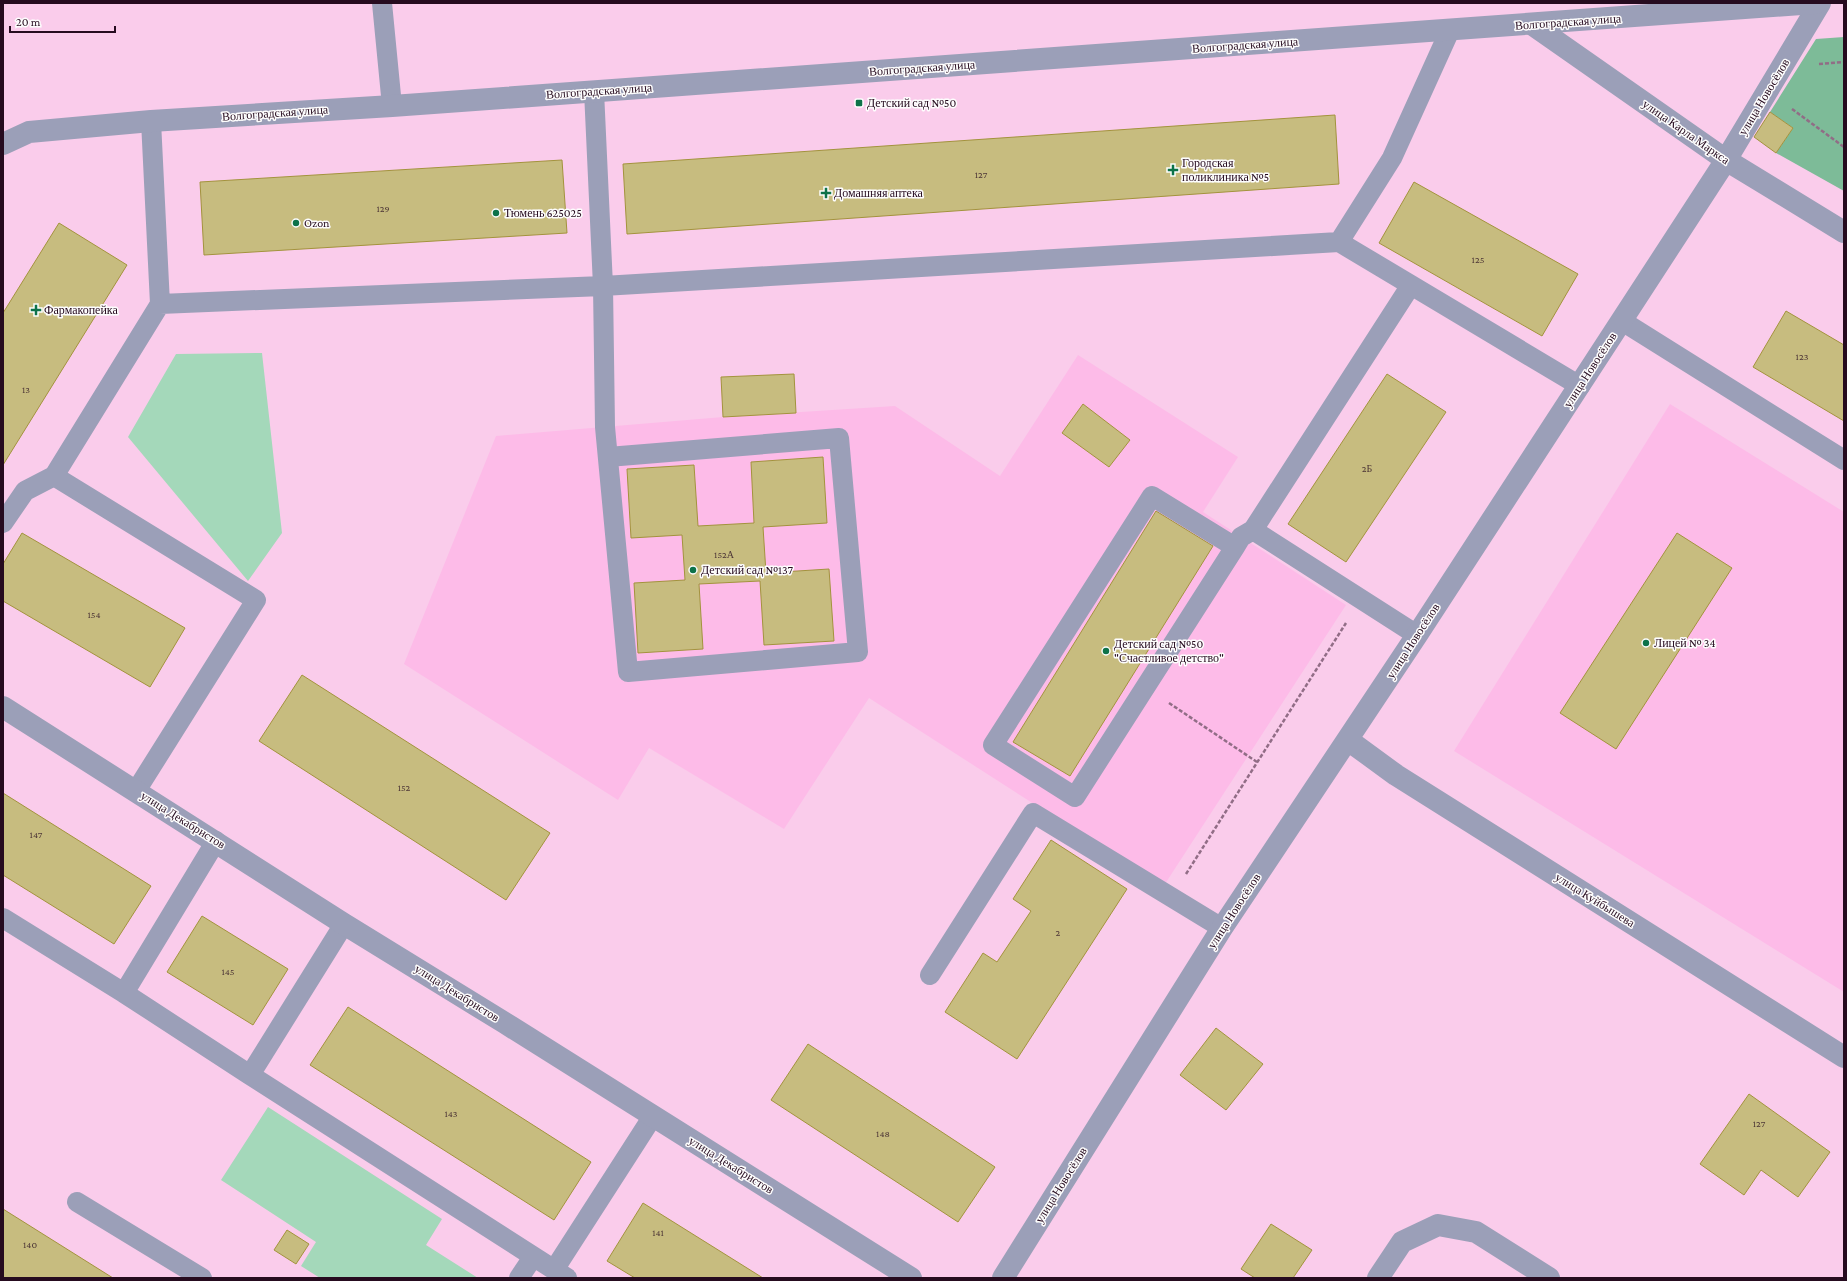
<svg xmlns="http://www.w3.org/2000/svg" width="1847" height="1281" font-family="'Crimson Pro',serif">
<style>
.built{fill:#fdbbe8}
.green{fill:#a4d8ba}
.forest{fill:#7dbb98}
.building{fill:#c7bc7f;stroke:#a3933d}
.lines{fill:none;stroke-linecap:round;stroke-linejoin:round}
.path{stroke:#916d86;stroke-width:2.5;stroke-dasharray:4 2;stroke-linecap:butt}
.service{stroke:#9b9fb8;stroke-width:20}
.minor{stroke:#9b9fb8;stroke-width:22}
.tertiary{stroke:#9b9fb8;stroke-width:22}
.poi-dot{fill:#0d7249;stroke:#fdfdfd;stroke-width:1.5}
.labels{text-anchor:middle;stroke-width:3;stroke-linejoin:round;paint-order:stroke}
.number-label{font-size:10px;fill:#4e3737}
.street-label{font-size:12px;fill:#260b1f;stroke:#fdfdfd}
.poi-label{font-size:12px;fill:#260b1f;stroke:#fdfdfd;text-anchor:start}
</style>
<rect width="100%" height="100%" fill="#facceb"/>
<!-- built -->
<path class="built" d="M1078,355L1238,457L1203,512L1346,605L1163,887L869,698L784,829L649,748L618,800L404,664L496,436L723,417L895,406L1000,476Z
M1670,404L1844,512V992L1454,751Z"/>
<!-- green -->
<path class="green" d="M262,353L282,533L248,581L128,437L176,354Z
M268,1107L442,1219L426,1245L478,1278H320L301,1266L316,1242L221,1180Z"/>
<!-- forest -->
<path class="forest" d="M1844,37V191L1776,153L1793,128L1770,112L1816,39Z"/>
<!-- building -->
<path class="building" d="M1770,112L1793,128L1776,153L1754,137Z
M1335,115L1339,184L627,234L623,164Z
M562,160L567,233L204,255L200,182Z
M1414,182L1578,274L1542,336L1379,243Z
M59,223L127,265L3,465V313Z
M1786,311L1844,345V421L1753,367Z
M794,374L796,413L723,417L721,377Z
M1387,374L1446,412L1346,562L1288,524Z
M1083,404L1130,440L1109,467L1062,433Z
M823,457L827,523L763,527L766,573L829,569L834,641L764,645L760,581L699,584L703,649L638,653L634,583L685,580L682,535L631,538L627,469L694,465L698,526L754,523L751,462Z
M1156,511L1213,546L1070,776L1013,742Z
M22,533L185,628L150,687L3,601V564Z
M1677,533L1732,568L1616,749L1560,713Z
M302,675L550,833L506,900L259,741Z
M3,793L151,886L114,944L3,875Z
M1051,840L1127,889L1017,1059L945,1012L983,953L997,962L1031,911L1013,899Z
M202,916L288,969L253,1025L167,972Z
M348,1007L591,1162L554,1220L310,1065Z
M1216,1028L1263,1064L1226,1110L1180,1075Z
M808,1044L995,1167L958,1222L771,1100Z
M1749,1094L1830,1152L1798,1197L1761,1170L1744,1195L1700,1164Z
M643,1203L763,1278H635L607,1261Z
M3,1209L113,1278H3Z
M1271,1224L1312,1250L1293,1278H1255L1241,1269Z
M287,1230L309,1244L296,1264L274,1250Z"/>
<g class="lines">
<!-- path -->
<path class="path" d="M1819,64L1844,62
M1792,109L1844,147
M1169,703L1257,762
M1186,874L1346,623"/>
<!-- service -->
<path class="service" d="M382,3L392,106
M1450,30L1392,158L1339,242L1580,386
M594,91L603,286L605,427L628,672L858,652L839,438L608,457
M1411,285L1253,530L1417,635
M160,304L603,286L1339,242
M1622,321L1844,460
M54,476L256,600L136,791
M3,523L25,491L54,476L160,304L151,121
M1235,547L1152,496L993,745L1075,797L1235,547L1241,537L1253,530
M3,918L124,993L216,841
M344,924L250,1075L567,1278
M930,975L1033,813L1222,928
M124,993L250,1075
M77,1202L202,1278
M554,1270L653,1116
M519,1278L533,1257"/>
<!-- minor -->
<path class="minor" d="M1533,25L1726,160L1844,232
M3,707L344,924L505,1023L911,1278
M1348,740L1396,775L1844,1057
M1003,1278L1222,928L1417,635L1726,160L1820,3
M1378,1278L1402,1242L1438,1225L1476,1232L1549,1278"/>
<!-- tertiary -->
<path class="tertiary" d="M3,144L29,132L151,121L392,106L1815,3"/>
</g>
<!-- markers -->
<g class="poi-dot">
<rect x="855" y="99" width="8" height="8" rx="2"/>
<path d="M1171 164h4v4h4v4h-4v4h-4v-4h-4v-4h4z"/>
<path d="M824 187h4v4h4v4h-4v4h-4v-4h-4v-4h4z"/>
<circle cx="496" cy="213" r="4"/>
<circle cx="296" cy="223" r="4"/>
<path d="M34 304h4v4h4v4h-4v4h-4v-4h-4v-4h4z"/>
<circle cx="693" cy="570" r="4"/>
<circle cx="1646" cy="643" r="4"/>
<circle cx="1106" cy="651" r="4"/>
</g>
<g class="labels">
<!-- number labels -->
<g class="number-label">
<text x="981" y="178">127</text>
<text x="383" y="212">129</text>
<text x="1478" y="263">125</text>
<text x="1802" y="360">123</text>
<text x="26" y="393">13</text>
<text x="1367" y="472">2Б</text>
<text x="724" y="558">152А</text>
<text x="94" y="618">154</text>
<text x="404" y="791">152</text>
<text x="36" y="838">147</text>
<text x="1058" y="936">2</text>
<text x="228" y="975">145</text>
<text x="451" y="1117">143</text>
<text x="1759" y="1127">127</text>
<text x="883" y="1137">148</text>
<text x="658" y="1236">141</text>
<text x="30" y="1248">140</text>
</g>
<!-- street labels -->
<g class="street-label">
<text transform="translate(1568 22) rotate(-4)" y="4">Волгоградская улица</text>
<text transform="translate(1245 45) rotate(-4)" y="4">Волгоградская улица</text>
<text transform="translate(922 68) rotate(-4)" y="4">Волгоградская улица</text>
<text transform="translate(599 91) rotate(-4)" y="4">Волгоградская улица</text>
<text transform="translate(1764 97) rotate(-59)" y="4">улица Новосёлов</text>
<text transform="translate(275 113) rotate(-4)" y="4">Волгоградская улица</text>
<text transform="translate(1686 132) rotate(35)" y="4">улица Карла Маркса</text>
<text transform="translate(1590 370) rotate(-57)" y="4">улица Новосёлов</text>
<text transform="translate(1413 641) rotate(-57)" y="4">улица Новосёлов</text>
<text transform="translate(183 820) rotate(32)" y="4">улица Декабристов</text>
<text transform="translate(1595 900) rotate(32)" y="4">улица Куйбышева</text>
<text transform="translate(1234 911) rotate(-57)" y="4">улица Новосёлов</text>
<text transform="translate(457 993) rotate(32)" y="4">улица Декабристов</text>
<text transform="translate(731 1165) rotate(32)" y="4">улица Декабристов</text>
<text transform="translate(1061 1185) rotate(-58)" y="4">улица Новосёлов</text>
</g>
<!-- poi labels -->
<g class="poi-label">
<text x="867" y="107">Детский сад №50</text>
<text x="1182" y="167">Городская<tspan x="1182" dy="14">поликлиника №5</tspan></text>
<text x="834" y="197">Домашняя аптека</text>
<text x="504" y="217">Тюмень 625025</text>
<text x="304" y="227">Ozon</text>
<text x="44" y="314">Фармакопейка</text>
<text x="701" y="574">Детский сад №137</text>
<text x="1654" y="647">Лицей № 34</text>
<text x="1114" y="648">Детский сад №50<tspan x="1114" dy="14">"Счастливое детство"</tspan></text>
</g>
</g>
<!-- border -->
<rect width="1847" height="1281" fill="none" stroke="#260b1f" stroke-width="8"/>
<!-- scale -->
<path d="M10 26v6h105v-6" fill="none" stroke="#260b1f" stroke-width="2"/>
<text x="16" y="26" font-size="12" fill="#260b1f" stroke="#fdfdfd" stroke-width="3" paint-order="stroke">20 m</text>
</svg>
